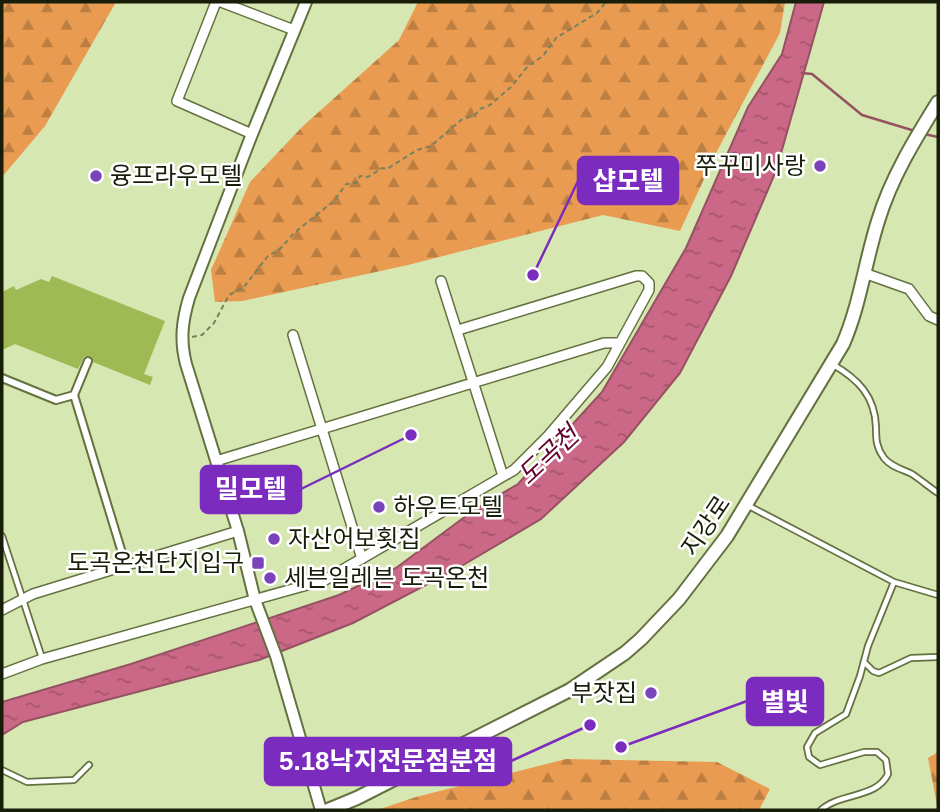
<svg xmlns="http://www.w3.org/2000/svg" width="940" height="812" font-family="Arial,'Noto Sans KR',sans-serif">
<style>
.forest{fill:url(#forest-firs)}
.water{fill:url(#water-ripples);stroke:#955261;stroke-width:2}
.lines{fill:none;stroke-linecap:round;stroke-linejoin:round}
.stream{stroke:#955261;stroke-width:2.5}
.building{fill:#9fb955}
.service-casing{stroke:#647140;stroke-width:8}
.pedestrian-casing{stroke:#647140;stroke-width:10}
.minor-casing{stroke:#647140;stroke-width:12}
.tertiary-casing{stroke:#647140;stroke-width:14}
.secondary-casing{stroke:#647140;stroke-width:16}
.path{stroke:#78835d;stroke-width:2;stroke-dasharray:5 3.5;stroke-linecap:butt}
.service{stroke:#fff;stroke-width:4.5}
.pedestrian{stroke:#fff;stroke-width:6}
.minor{stroke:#fff;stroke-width:9}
.tertiary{stroke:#fff;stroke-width:10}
.secondary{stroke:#fff;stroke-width:12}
.poi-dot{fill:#7a43ba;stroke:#fff;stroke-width:2.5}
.labels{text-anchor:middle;stroke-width:5;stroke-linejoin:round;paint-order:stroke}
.poi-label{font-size:24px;fill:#171d08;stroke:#fff;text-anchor:start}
.street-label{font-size:24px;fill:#171d08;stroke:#fff}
.water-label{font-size:26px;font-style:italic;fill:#61012e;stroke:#fff}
.leader{fill:none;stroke:#7b2cbf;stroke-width:2.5}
.callout-dot{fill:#7b2cbf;stroke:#fff;stroke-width:2.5}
.callout{fill:#7b2cbf;stroke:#7b2cbf;stroke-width:2.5}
.callout-label{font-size:26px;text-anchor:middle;font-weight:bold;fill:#fff}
</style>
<defs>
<pattern id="forest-firs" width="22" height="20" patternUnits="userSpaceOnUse" patternTransform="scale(1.75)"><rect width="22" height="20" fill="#e99b51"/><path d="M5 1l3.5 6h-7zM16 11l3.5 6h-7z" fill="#bc7e41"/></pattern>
<pattern id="water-ripples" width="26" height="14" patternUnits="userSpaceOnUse" patternTransform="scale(1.75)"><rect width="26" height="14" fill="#cb6887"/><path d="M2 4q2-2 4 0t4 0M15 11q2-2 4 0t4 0" fill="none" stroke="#a4556c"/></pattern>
</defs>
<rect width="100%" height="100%" fill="#d6e7b1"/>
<!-- forest -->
<path class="forest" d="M2,2H116L45,126L2,177Z
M418,2H785L780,33L716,153L680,231L603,215L408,265L242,301L215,302L211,270L250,182L302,127L399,40Z
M938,752V810L928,758Z
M566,759L717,762L770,789L759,810H377L416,797Z"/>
<!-- water -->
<path class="water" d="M796,2H824L776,171L731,276L680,373L624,442L541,519L453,571L353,623L259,660L23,722L2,735V702L131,664L339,595L396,568L474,510L518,484L602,392L686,248L748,107L782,54Z"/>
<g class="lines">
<!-- stream -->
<path class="stream" d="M802,73L812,74L862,115L915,131
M924,134L938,137"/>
</g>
<!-- building -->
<path class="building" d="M52,276L165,321L144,374L153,377L150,385L93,362L89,356L84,357L78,369L15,344L2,350V292L14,286L16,290L41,279L49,282Z"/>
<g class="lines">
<defs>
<path id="service" d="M832,364C858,379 875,396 876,427C876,439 876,447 884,458C891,467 902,469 912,474C921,480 929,487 938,493
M747,505L894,582L938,595
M2,536L42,658
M864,662L873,671L879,673L911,658L938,657
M2,770L27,782L74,780L89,765
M821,810C841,792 876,799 888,774L886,760L877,752H864L820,765L809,757L807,747L815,733L846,714L860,676L868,646L894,582"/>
<path id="pedestrian" d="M88,361L74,395L126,566
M2,378L56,400L74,395"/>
<path id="minor" d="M216,2L177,101L252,134
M221,2L294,30
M864,273L909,289L929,316L938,320
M441,281L503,476
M293,335L362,559
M216,461L604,343H620
M2,610L33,594L238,531
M2,674L42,659L325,580L514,470L548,436L607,367L649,290V283L642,276H636L458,330"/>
<path id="tertiary" d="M306,2L252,134L189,298C182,322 180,340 186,364L238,531L255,600L276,656L321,810"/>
<path id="secondary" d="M328,810L357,798L570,690L625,653L641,639L679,599L727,536L843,344C860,305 865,262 878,221C891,178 915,139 938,102"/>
</defs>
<!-- service casing -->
<use href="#service" class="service-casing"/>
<!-- pedestrian casing -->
<use href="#pedestrian" class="pedestrian-casing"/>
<!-- minor casing -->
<use href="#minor" class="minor-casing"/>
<!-- tertiary casing -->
<use href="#tertiary" class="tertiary-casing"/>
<!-- secondary casing -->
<use href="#secondary" class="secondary-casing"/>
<!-- path -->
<path class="path" d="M192,337L202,335L214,323L229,295L243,288L268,256L280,249L294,233L335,200L346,184L356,183L360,176L368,177L382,168L387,169L417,150L431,146L461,120L475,115L480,109L490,105L511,87L528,66L543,56L556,38L597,13L606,2"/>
<!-- service -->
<use href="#service" class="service"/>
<!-- pedestrian -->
<use href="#pedestrian" class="pedestrian"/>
<!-- minor -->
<use href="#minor" class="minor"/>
<!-- tertiary -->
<use href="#tertiary" class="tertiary"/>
<!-- secondary -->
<use href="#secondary" class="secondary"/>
</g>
<!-- markers -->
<g class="poi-dot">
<circle cx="820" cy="166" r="7"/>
<circle cx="96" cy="176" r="7"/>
<circle cx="379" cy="507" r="7"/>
<circle cx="274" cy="539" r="7"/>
<rect x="251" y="556" width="14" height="14" rx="3.5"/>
<circle cx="270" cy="578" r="7"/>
<circle cx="651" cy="693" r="7"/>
</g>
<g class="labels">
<!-- poi labels -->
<g class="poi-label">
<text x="806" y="174" text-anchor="end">쭈꾸미사랑</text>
<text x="110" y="184">융프라우모텔</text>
<text x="393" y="515">하우트모텔</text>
<text x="288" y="547">자산어보횟집</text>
<text x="244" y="571" text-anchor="end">도곡온천단지입구</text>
<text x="284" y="586">세븐일레븐 도곡온천</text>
<text x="637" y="701" text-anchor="end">부잣집</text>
</g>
<!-- street labels -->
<g class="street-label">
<text transform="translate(706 526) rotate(-56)" y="8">지강로</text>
</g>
<!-- water labels -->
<g class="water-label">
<text transform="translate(548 455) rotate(-43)" y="9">도곡천</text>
</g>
</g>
<!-- callouts -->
<path class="leader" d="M533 275L578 181M411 435L301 489M621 747L747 701M590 725L511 761"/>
<g class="callout-dot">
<circle cx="533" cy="275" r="7"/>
<circle cx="411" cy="435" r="7"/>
<circle cx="621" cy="747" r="7"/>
<circle cx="590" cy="725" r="7"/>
</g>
<g class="callout">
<rect x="578" y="157" width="100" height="47" rx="7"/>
<rect x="201" y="466" width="100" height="47" rx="7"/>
<rect x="747" y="678" width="76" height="47" rx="7"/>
<rect x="265" y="738" width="246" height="47" rx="7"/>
</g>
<g class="callout-label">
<text x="628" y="190">샵모텔</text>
<text x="251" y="498">밀모텔</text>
<text x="785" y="711">별빛</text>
<text x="388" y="770">5.18낙지전문점분점</text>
</g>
<!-- border -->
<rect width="940" height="812" fill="none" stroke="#171d08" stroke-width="7"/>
</svg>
